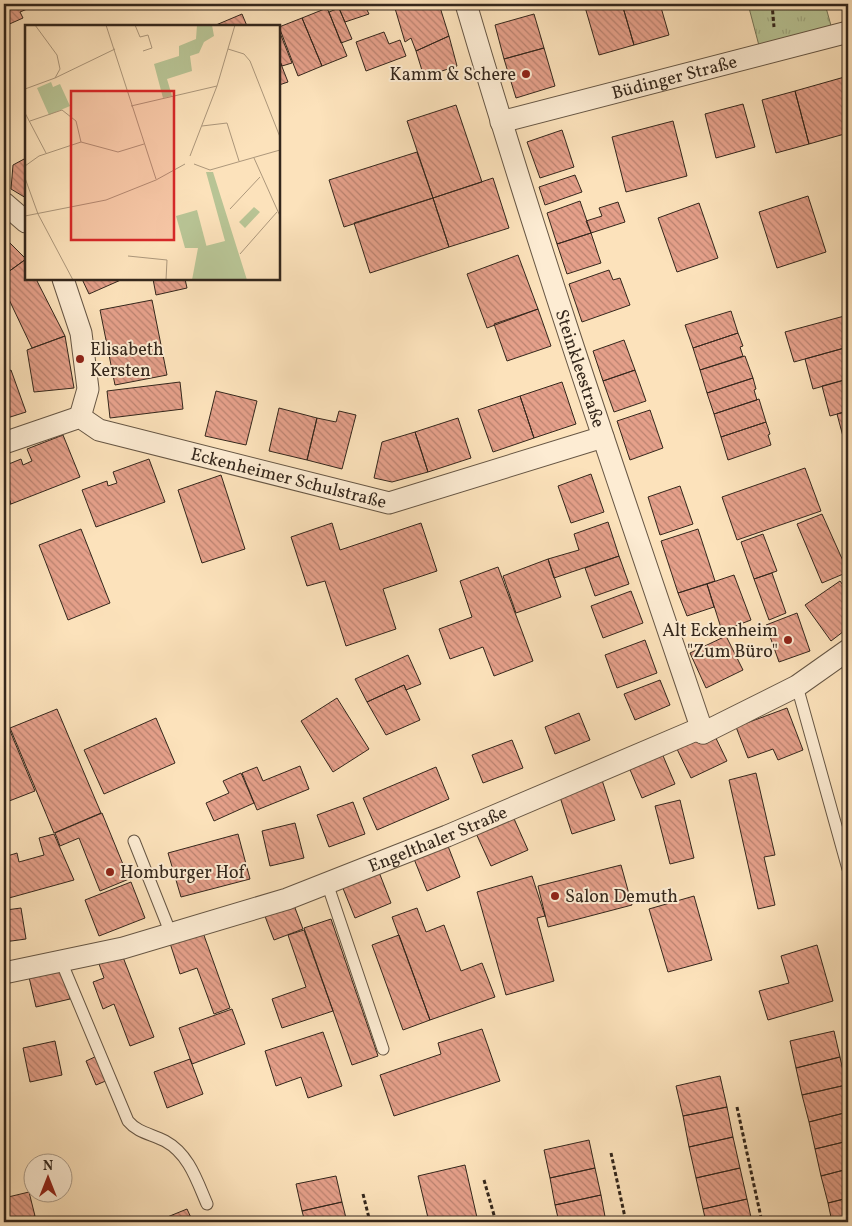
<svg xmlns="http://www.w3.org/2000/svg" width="852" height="1226" font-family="Vollkorn,serif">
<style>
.park{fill:url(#park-tufts);stroke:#767658}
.building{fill:url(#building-back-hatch);stroke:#34271c}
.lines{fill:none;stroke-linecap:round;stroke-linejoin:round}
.lane-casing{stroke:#665644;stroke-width:13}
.street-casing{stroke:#665644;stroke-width:23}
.path{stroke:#34271c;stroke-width:3;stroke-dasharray:4 2.5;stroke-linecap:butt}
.lane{stroke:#fdecd3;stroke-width:11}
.street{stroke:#fdecd3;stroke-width:21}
.poi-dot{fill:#8f2418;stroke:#fdecd3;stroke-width:2}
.labels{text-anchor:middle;stroke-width:4;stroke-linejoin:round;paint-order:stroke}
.poi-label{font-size:18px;fill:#34271c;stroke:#fdecd3;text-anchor:start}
.street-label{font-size:18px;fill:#34271c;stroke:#fdecd3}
.inset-road{fill:none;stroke:#ac977b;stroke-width:1}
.view{fill:#d62828;fill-opacity:0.15;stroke:#d62828;stroke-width:2.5}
.inset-edge{fill:none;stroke:#34271c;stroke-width:2.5}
</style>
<defs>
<pattern id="park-tufts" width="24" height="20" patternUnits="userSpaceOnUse" patternTransform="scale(1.25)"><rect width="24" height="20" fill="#b8c495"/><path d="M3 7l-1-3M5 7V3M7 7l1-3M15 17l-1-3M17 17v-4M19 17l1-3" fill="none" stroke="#9fa880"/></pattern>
<pattern id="building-back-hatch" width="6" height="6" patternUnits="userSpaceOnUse" patternTransform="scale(1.25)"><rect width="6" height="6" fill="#e5a08a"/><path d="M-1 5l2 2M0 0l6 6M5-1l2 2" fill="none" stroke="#ba8270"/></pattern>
</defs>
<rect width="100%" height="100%" fill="#fce2bb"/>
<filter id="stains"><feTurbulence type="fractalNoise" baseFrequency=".004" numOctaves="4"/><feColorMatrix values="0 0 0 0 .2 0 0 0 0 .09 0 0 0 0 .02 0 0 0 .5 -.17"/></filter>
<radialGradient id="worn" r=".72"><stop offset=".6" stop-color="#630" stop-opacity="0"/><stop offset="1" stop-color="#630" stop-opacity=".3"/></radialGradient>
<!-- park -->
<path class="park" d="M748,4H825L835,40L762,57Z"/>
<!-- building -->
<path class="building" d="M4,4H39L20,12L23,18L5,26Z
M337,4H364L369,14L345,22Z
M398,4H439L449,36L416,51L411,38L405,42L394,5Z
M596,4H622L634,45L599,55L585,7Z
M622,4H660L669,35L634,45Z
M327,8L347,56L322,66L302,18Z
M339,8L352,39L341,43L329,12Z
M242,14L247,26H217L216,25Z
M534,14L544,48L504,59L495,25Z
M302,18L322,66L298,76L279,27Z
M384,32L389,44L400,40L406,56L366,71L356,42Z
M280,33L292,63L282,66L279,59V34Z
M449,36L457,66L424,77L416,51Z
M544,48L555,86L516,98L504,59Z
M279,59L288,82L279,85Z
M848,76V133L809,144L795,91Z
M795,91L809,144L776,153L762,100Z
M743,104L755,147L716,158L705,114Z
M456,105L482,182L433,198L407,121Z
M673,121L687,176L626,192L612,137Z
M562,130L574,167L540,178L527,142Z
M417,152L433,198L344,227L329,180Z
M26,158V198L11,189L13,165Z
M575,175L582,192L545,205L539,187Z
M493,178L509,228L449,247L433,198Z
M808,196L826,252L777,268L759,212Z
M433,198L449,247L370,273L354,223Z
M580,201L591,233L557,244L547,213Z
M618,202L625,222L591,233L586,221L602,216L599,208Z
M699,203L718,258L677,272L658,218Z
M591,233L601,263L567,274L557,244Z
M4,237L26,259L4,275Z
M518,255L538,309L487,328L467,274Z
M26,259V279H36L65,336L32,348L4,289V275Z
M609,270L613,280L620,278L630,305L582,322L569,284Z
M82,279H123L89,294Z
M153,279H185L187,288L156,295Z
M152,300L167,375L115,385L100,310Z
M538,309L551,346L507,361L494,324Z
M731,311L738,333L693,348L685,325Z
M848,315V347L794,362L785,332Z
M738,333L743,346L740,347L743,356L700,370L693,348Z
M65,336L74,388L34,392L27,350Z
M624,340L635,370L603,381L593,351Z
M848,347V379L813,389L805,359Z
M745,356L753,378L707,393L700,370Z
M11,370L26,412L4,419V373Z
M635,370L646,401L614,412L603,381Z
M753,378L756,389L754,390L757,400L714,414L707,393Z
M848,379V411L830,416L822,386Z
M180,382L183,409L110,418L107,391Z
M562,382L576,424L534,438L520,396Z
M216,391L257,401L246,445L205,436Z
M520,396L534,438L493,452L478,410Z
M759,399L766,422L721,437L714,414Z
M279,408L317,418L307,460L269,451Z
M650,410L663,448L630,460L617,421Z
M339,411L356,415L342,469L307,460L317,418L336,422Z
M848,411V443L845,444L837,414Z
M458,418L471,458L428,472L415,432Z
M766,422L770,434L768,435L771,445L728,460L721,437Z
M415,432L428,472L392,482L374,478L382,442Z
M63,435L80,477L11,504L4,485V466L21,459L23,465L32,461L27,449Z
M149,459L165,502L96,527L82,490L107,481L108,486L117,483L113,472Z
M805,468L821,511L737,540L722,497Z
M591,474L604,512L571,523L558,486Z
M221,475L245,549L202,563L178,490Z
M4,485L11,504L4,506Z
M680,486L693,524L660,535L648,497Z
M822,514L848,572L822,583L797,524Z
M608,522L619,556L554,578L548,559L579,550L574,534Z
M332,523L340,550L421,523L437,571L383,589L396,629L346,646L325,581L307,586L291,537Z
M81,529L110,603L68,620L39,545Z
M698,529L715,581L678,593L661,541Z
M763,534L777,571L754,579L741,542Z
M619,556L629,584L595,596L585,568Z
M548,559L561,597L516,613L503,576Z
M498,567L533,661L494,676L483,647L450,659L439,629L472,617L460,581Z
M772,573L786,613L769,620L754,579Z
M734,575L751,620L722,631L707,584Z
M840,581L848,592V628L831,641L805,605Z
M707,584L714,607L687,616L678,593Z
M631,591L643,623L603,638L591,606Z
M797,613L810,651L779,662L766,625Z
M726,636L743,670L706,688L690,653Z
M645,640L657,673L617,688L605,655Z
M408,655L421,684L406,690L404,685L367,702L355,679Z
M660,680L670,705L635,720L624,694Z
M404,685L420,720L386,735L367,702Z
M337,698L369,749L333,772L301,721Z
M787,708L803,750L778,760L773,749L748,758L736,727Z
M57,709L101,813L54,833L10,728Z
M579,713L590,740L555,754L545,727Z
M156,718L175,763L104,794L84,750Z
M8,726L35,791L4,803V728Z
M848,727V746L844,728Z
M712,730L727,761L691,778L676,747Z
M512,740L523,768L483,783L472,755Z
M661,751L675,784L642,798L628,765Z
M300,766L309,789L257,810L242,773L257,767L263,781Z
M436,767L449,799L377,830L363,798Z
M241,773L254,803L214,821L206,803L229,793L223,781Z
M756,773L775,855L764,857L775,905L758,909L729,780Z
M601,777L615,820L572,834L558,791Z
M680,800L694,858L670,864L655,806Z
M353,802L365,834L329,847L317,815Z
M511,812L528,850L491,866L474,829Z
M102,813L129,879L100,891L79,838L60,846L55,833Z
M295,823L304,858L270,866L262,831Z
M54,834L74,880L9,898L4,879V857L17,853L19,862L44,855L39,838Z
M238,834L250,879L181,897L168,853Z
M446,841L460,877L427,891L412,854Z
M621,865L632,905L548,927L538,886Z
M377,867L391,903L355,918L340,881Z
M532,876L545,916L537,918L554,981L506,995L477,892Z
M131,882L145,918L99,936L85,900Z
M4,895L6,910L21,908L26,939L4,942Z
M694,896L712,960L668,972L649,909Z
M292,900L303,929L274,940L263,911Z
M417,908L426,932L444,925L461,971L482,963L495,997L430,1020L392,917Z
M331,919L378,1056L352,1065L304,928Z
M201,927L230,1008L214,1014L197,968L180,974L168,937Z
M304,930L333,1011L282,1028L272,999L306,987L288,935Z
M399,935L430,1020L403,1030L372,945Z
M817,945L833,1001L768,1020L759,991L789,983L781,956Z
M121,952L154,1037L130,1046L114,1004L103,1009L93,982L104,978L98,961Z
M62,964L70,999L36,1007L28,973Z
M232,1009L245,1044L192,1064L179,1028Z
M482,1029L500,1081L394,1116L380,1075L441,1054L438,1043Z
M834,1031L840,1057L796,1068L790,1041Z
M323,1032L342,1086L308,1098L301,1077L276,1086L265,1051Z
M55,1041L62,1075L30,1082L23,1048Z
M97,1056L108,1080L96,1085L86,1061Z
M840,1057L846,1085L802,1095L796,1068Z
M190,1059L203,1094L167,1108L154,1072Z
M720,1076L727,1107L683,1116L676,1086Z
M846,1085L848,1093V1112L809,1122L802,1095Z
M727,1107L733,1137L689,1147L683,1116Z
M848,1112V1141L815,1149L809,1122Z
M733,1137L740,1168L696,1178L689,1147Z
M589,1140L595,1168L550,1178L544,1150Z
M848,1141V1169L821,1176L815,1149Z
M465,1165L478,1222H429L418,1176Z
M595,1168L601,1195L555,1205L550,1178Z
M740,1168L747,1199L703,1209L696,1178Z
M848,1169V1198L828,1203L821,1176Z
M336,1176L342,1202L302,1211L296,1184Z
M29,1192L35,1216L12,1222H4V1198Z
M601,1195L606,1222H559L555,1205Z
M848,1198V1222H832L828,1203Z
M747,1199L752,1222H706L703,1209Z
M342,1202L347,1222H305L302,1211Z
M187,1209L193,1222H155Z
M35,1216L37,1222H12Z"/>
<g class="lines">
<defs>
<path id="lane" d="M797,686L848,869
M134,841L171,934
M327,883L383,1049
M61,961L128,1121C138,1133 152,1134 165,1141C189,1154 197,1181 207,1204"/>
<g id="street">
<path id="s1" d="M466,4C538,249 621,491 703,733"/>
<path id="s2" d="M501,122L848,32"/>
<path d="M4,203L26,222"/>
<path d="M63,279L81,333L88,389L80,417"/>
<path id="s3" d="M4,443L80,417L99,430L389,503L603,437"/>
<path id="s4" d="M4,973L123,948L287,899L447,836L696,730L703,733L797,686L848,650"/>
</g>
</defs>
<!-- lane casing -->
<use href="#lane" class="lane-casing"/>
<!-- street casing -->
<use href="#street" class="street-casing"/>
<!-- path -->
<path class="path" d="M772,4L774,27
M737,1107L762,1222
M611,1153L626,1222
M484,1180L496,1222
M363,1194L370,1222"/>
<!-- lane -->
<use href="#lane" class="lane"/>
<!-- street -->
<use href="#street" class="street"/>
</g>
<!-- markers -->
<g class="poi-dot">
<circle cx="526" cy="74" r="5"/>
<circle cx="80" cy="359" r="5"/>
<circle cx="788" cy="640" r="5"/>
<circle cx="110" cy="872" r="5"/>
<circle cx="555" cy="896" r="5"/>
</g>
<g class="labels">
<!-- poi labels -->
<g class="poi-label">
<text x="516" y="80" text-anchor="end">Kamm &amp; Schere</text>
<text x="90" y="355">Elisabeth<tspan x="90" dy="21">Kersten</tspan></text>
<text x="778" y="636" text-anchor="end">Alt Eckenheim<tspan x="778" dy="21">"Zum Büro"</tspan></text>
<text x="120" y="878">Homburger Hof</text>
<text x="565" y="902">Salon Demuth</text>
</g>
<!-- street labels -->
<g class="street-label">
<text dy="6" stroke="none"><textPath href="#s2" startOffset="179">Büdinger Straße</textPath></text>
<text dy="6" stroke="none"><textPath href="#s1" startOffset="382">Steinkleestraße</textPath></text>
<text dy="6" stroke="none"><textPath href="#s3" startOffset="299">Eckenheimer Schulstraße</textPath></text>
<text dy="6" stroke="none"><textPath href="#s4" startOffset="455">Engelthaler Straße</textPath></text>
</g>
</g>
<!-- overview -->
<g transform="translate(25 25)">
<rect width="255" height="255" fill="#fce2bb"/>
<path d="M172,185L182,223H160L151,191Z" fill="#b8c495"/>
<path d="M172,0H187L189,11L179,17L174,28L165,31L167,46L142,54L147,71L138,73L129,39L154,31V21L171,14ZM26,57L28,62L35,59L45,81L24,90L12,63ZM181,147H188L222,255H167L173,223L200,216ZM229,182L235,187L220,203L214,197Z" fill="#b8c495"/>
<path class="inset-road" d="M81,0L131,154M110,0L115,12L123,10L127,23L118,26M203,24L219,29L225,36L255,112M30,53L90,24M0,64L30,53L35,44L32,30L10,0M106,81L192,61M0,88L21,128M5,96L37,85L51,96L56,117M177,101L202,98L214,136M165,131L192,61L210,0M229,133L255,191M169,139L185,145L255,125M0,141L14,131L56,117L93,127L119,119M0,153L13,189L48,255M205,184L235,152M0,191L81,175L131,155L160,139M215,229L252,187M103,231L142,235L141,255"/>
<path class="view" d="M46,66H149V215H46Z"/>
<rect width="255" height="255" class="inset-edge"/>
</g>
<!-- margin -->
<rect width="852" height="1226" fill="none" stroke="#fce2bb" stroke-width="20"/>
<rect x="5" y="5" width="842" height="1216" fill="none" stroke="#34271c" stroke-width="2.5"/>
<rect x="10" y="10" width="832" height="1206" fill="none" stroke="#34271c"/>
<!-- north arrow -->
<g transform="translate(48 1178)"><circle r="24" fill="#fdecd3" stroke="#ad9d8a"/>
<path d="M0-4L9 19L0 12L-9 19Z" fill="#8f2418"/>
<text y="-8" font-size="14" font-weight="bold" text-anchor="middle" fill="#34271c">N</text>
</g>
<rect width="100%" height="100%" filter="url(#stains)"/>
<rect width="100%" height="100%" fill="url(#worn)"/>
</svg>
